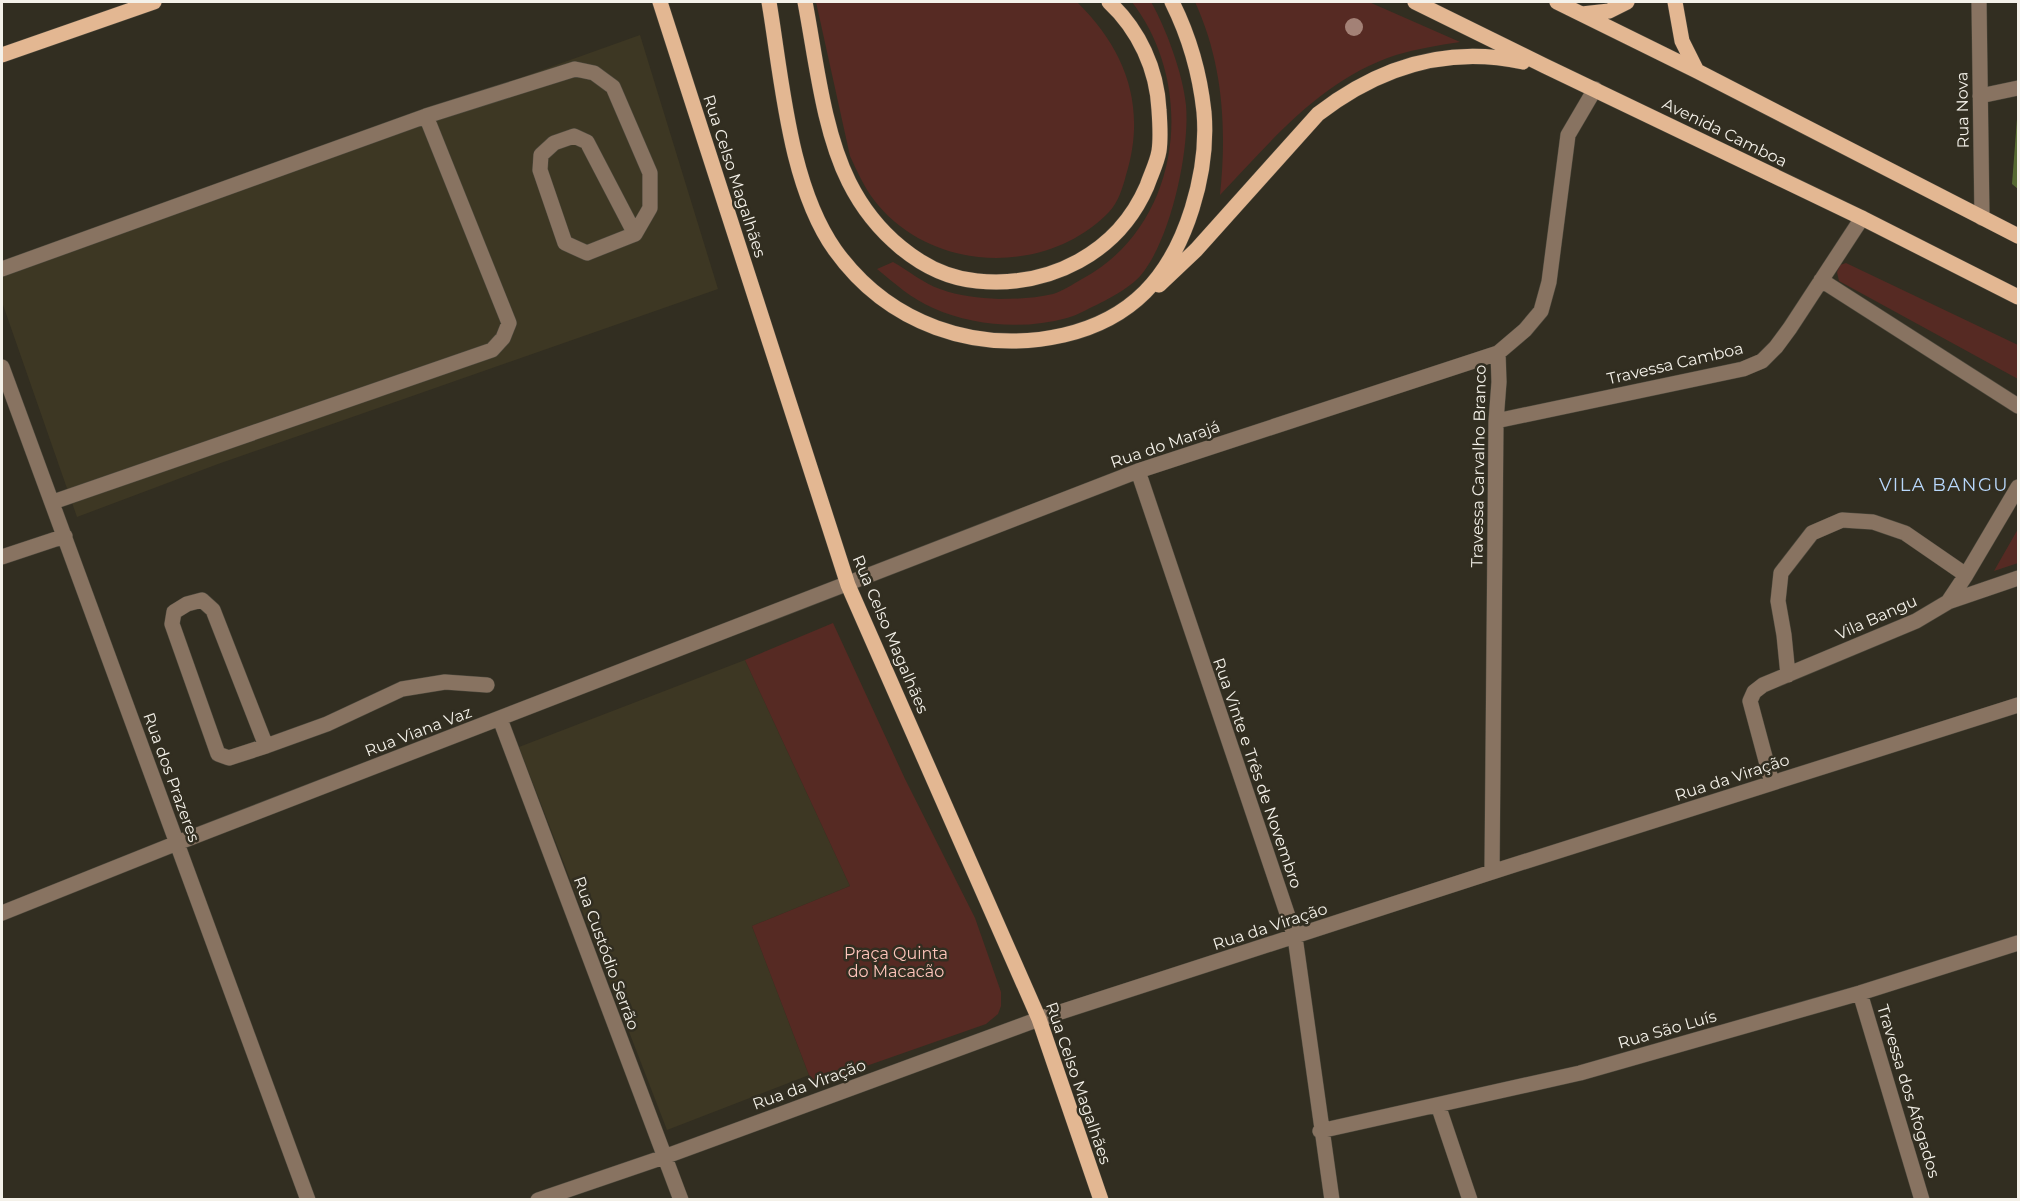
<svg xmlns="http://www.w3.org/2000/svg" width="2020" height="1201" font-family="Montserrat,sans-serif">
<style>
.built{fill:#3d3723}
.green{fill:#562a23}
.building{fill:#566931}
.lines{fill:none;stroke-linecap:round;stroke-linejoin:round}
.minor-casing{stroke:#4d493d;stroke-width:16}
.major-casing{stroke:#4d493d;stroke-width:16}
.minor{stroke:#887361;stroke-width:15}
.major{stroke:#e3b792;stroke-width:15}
.tree{fill:#a38176}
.labels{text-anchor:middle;stroke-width:5;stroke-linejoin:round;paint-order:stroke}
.street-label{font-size:16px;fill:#f4f1e9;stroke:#322e21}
.park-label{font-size:16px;fill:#ffc5bb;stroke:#322e21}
.neighbourhood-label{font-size:18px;letter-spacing:1.5px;fill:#b9d8fc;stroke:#322e21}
</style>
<rect width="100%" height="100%" fill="#322e21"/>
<!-- built -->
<path class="built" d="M640,35L718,289L218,464L77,517L2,302V263Z
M745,660L850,886L752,926L809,1075L667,1130L519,747Z"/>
<!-- green -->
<path class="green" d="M816,2H1077C1126,50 1147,107 1126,175C1123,187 1118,203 1109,212C1046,277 930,273 874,200C864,187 857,171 850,156Z
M1132,2H1151C1166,28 1183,74 1186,105C1190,150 1171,239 1141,275C1130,288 1107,300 1092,307C1084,311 1075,316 1067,318C1024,330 973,326 933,308C912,299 894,283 877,269L893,262C908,270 924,284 940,289C959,296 979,298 999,299C1017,299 1036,298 1053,294C1063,291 1073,284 1082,279C1181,226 1198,88 1132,2Z
M1195,2H1369L1460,42C1438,45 1417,49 1396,55C1322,79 1272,140 1220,195C1227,128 1223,63 1195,2Z
M1846,263L2018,345V379L1839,281L1837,272L1840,265Z
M2018,529V563L1994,571Z
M833,623L905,779L975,918L1001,992V1006L998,1014L986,1024L815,1084L809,1075L752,926L850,886L745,660Z"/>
<!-- building -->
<path class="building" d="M2017,119H2018V189L2012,184Z"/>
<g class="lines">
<defs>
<path id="minor" d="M1979,2L1982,218
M1980,96L2018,88
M2,269L426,116
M1821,280L2018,406
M2,367L308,1200
M1496,421L1743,369L1762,361L1776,347L1790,328L1862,218
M1138,471L1295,937L1332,1200
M53,502L492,350L503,338L509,323L426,116L575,69L594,73L613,87L650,173V208L635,234L587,253L565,243L540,170L541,155L554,143L574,136L587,142L635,234
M2,557L65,536
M1948,602L2018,578
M1788,675L1784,635L1778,601L1781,573L1812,533L1842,520L1873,522L1905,533L1966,575
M500,719L681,1200
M266,746L229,758L218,754L172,624L174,612L187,604L202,600L213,610L266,746L327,724L402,689L445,682L487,685
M1772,783L1750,701L1754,692L1763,685L1916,621L1948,602L1966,575L2018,487
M1492,872L1496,421L1499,382L1498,353
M2,913L177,843L1138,471L1498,353L1525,330L1541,311L1549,282L1568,135L1595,89
M1860,993L1922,1200
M1438,1105L1470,1200
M1320,1131L1580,1073L1860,993L2018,943
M538,1200L664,1157L1039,1019L1492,872L2018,705"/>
<path id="major" d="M660,2L848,585L1039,1019L1101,1200
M769,2C782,79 789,185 835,250C888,324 976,355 1064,335C1094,328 1123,314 1145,292C1187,250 1209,171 1204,112C1200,75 1189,36 1172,2
M805,2C816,59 823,130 849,182C873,230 921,276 977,281C1050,288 1118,253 1147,186C1151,174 1157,163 1159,151C1161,138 1160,124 1159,110C1157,69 1139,30 1109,2
M1415,2L1545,66L1862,218L2018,297
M1557,2L1697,71L2018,236
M1675,2L1682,41L1697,71
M1582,14L1609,11L1627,2
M2,55L154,2
M1159,285L1196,250L1318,114C1379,67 1446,45 1523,62"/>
</defs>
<!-- minor casing -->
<use href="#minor" class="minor-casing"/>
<!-- major casing -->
<use href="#major" class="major-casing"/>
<!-- minor -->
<use href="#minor" class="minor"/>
<!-- major -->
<use href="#major" class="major"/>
</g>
<!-- trees -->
<circle class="tree" cx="1354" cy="27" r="9"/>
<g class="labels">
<!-- street labels -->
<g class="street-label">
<text transform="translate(1962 110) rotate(-91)" y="6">Rua Nova</text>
<text transform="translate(1725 132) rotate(26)" y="6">Avenida Camboa</text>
<text transform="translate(735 176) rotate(72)" y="6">Rua Celso Magalhães</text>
<text transform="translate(1675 363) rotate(-13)" y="6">Travessa Camboa</text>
<text transform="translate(1165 444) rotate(-19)" y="6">Rua do Marajá</text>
<text transform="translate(1478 466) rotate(-89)" y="6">Travessa Carvalho Branco</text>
<text transform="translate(1876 617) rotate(-24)" y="6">Vila Bangu</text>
<text transform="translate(891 634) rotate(67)" y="6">Rua Celso Magalhães</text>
<text transform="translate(418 731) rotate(-21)" y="6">Rua Viana Vaz</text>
<text transform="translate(1258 773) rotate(71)" y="6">Rua Vinte e Três de Novembro</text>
<text transform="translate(172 777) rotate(70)" y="6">Rua dos Prazeres</text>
<text transform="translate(1732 777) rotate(-18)" y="6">Rua da Viração</text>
<text transform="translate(1270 926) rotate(-18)" y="6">Rua da Viração</text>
<text transform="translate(607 953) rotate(70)" y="6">Rua Custódio Serrão</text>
<text transform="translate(1667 1029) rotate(-16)" y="6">Rua São Luís</text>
<text transform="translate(1079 1083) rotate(71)" y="6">Rua Celso Magalhães</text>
<text transform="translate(809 1084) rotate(-20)" y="6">Rua da Viração</text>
<text transform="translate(1909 1091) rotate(73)" y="6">Travessa dos Afogados</text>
</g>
<!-- park labels -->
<g class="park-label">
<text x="896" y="959">Praça Quinta<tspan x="896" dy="18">do Macacão</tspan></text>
</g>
<!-- neighbourhood labels -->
<g class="neighbourhood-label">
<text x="1944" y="491">VILA BANGU</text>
</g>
</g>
<!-- border -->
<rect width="2020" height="1201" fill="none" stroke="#f4f1e9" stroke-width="6"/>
</svg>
